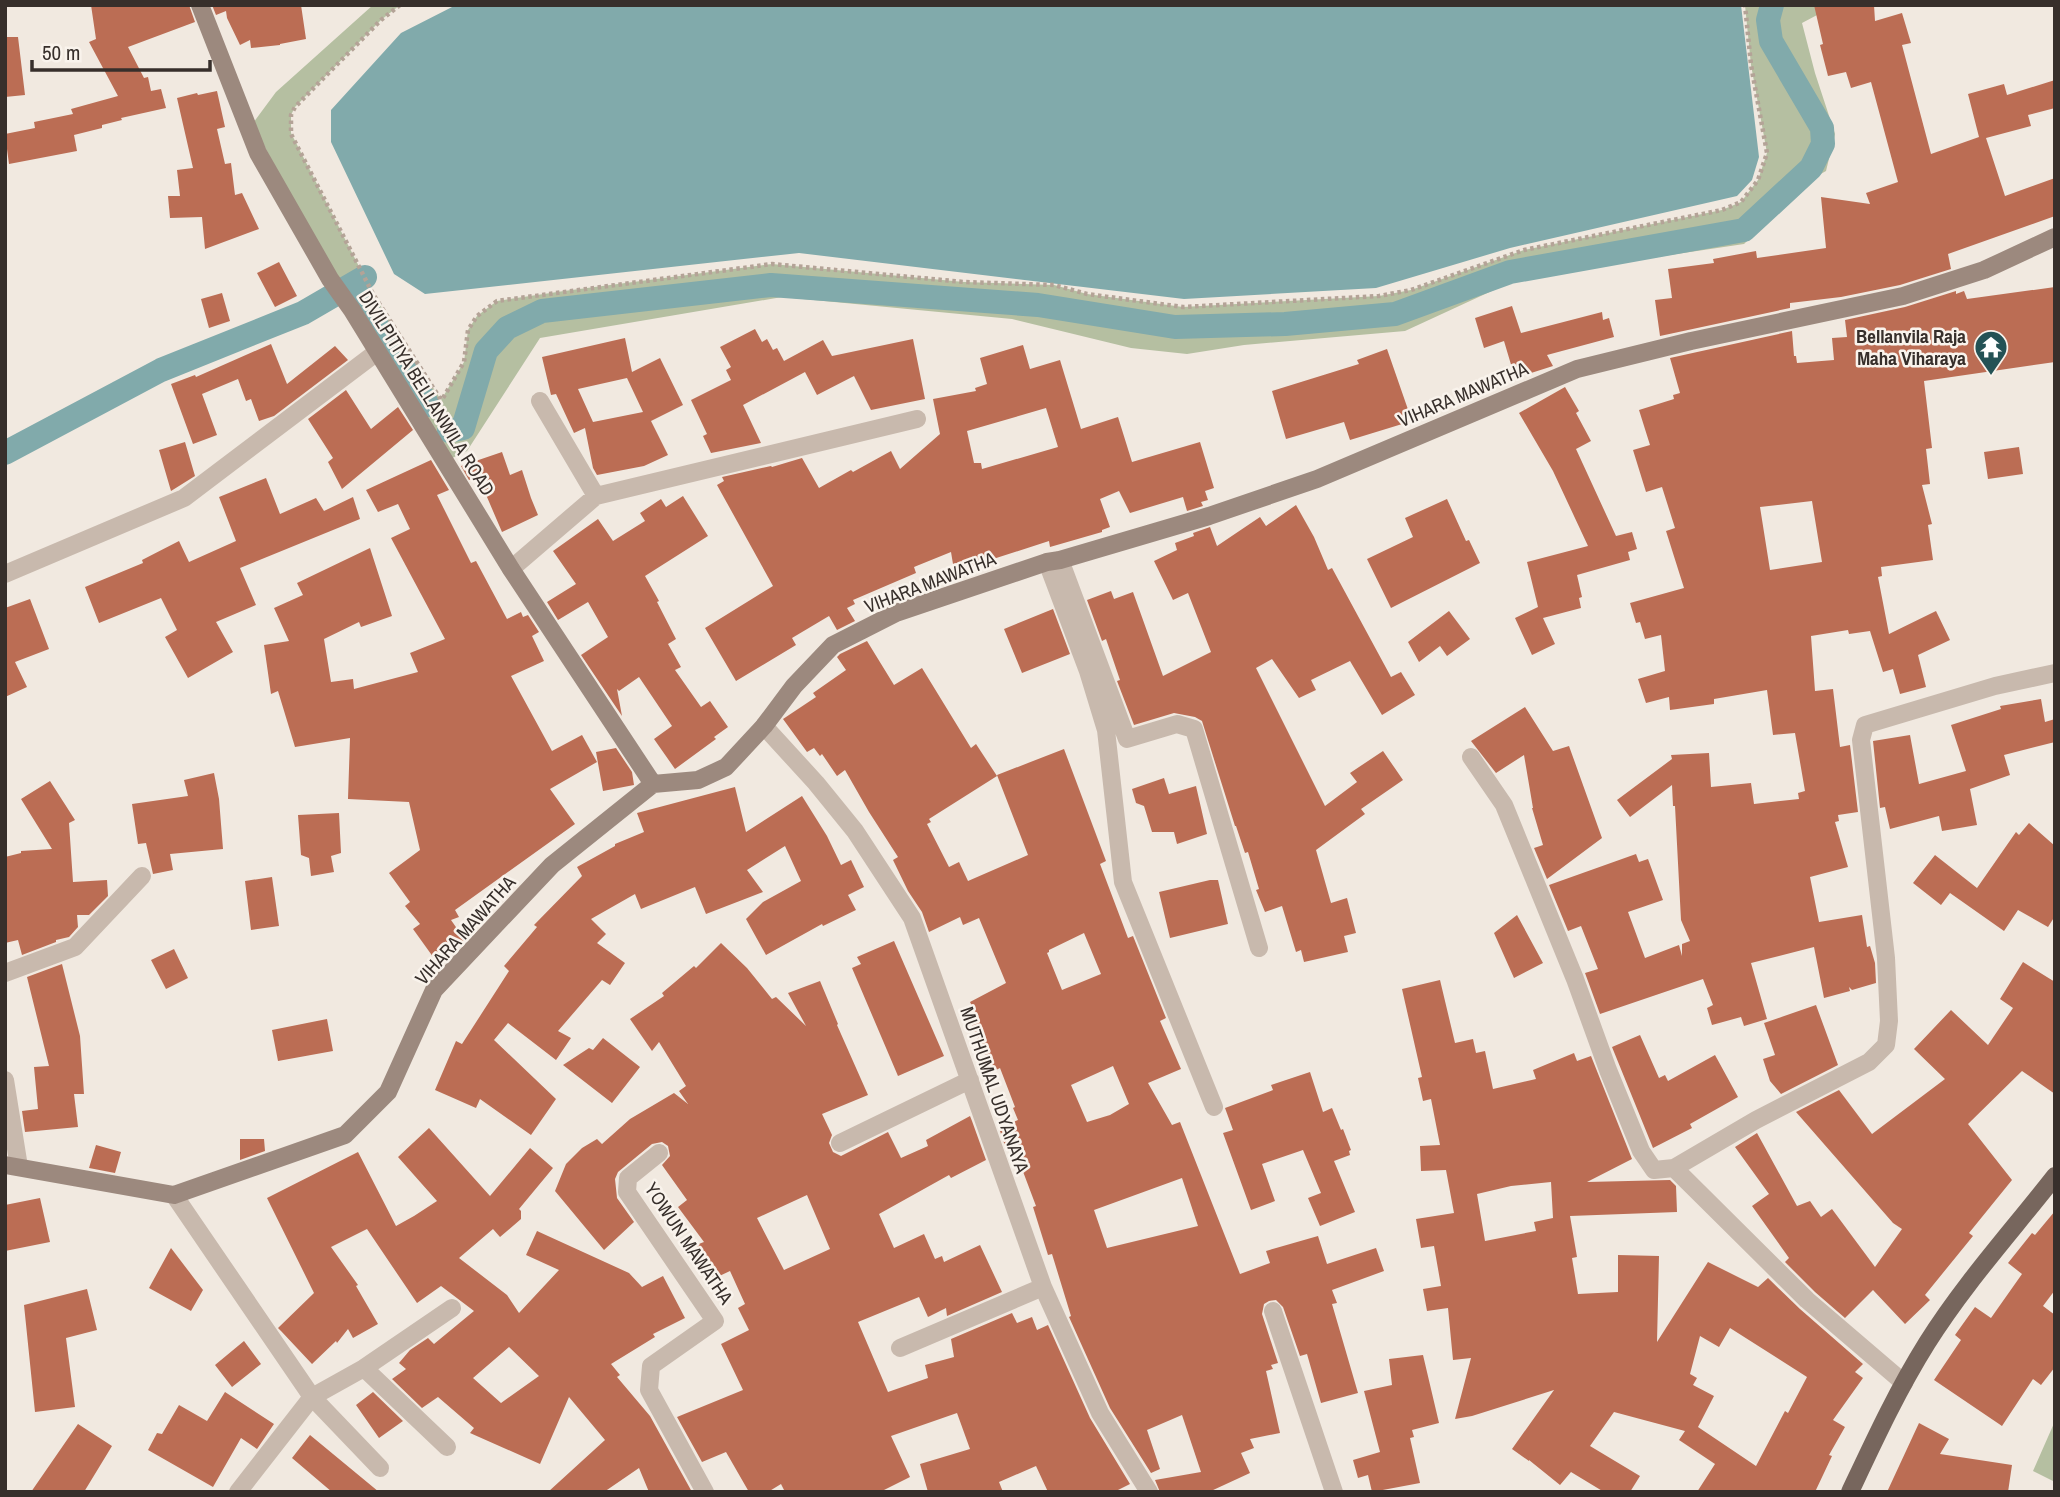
<svg xmlns="http://www.w3.org/2000/svg" width="2060" height="1497" font-family="'Archivo Narrow',sans-serif">
<style>
.green{fill:#b5bfa1}
.water{fill:#81aaab}
.lines{fill:none;stroke-linecap:round;stroke-linejoin:round}
.canal{stroke:#81aaab;stroke-width:24}
.building{fill:#bb6d54;fill-rule:evenodd}
.path{stroke:#b4a397;stroke-width:4.5;stroke-dasharray:3.5 3.5;stroke-linecap:butt}
.street{stroke:#c8b9ad;stroke-width:18}
.secondary{stroke:#9c897e;stroke-width:18}
.primary{stroke:#77665d;stroke-width:18}
.labels{text-anchor:middle;stroke-width:5;stroke-linejoin:round;paint-order:stroke}
.poi-label{font-size:19px;font-weight:bold;fill:#372f2b;stroke:#f9f3ec;text-anchor:end}
.street-label{font-size:19px;fill:#372f2b;stroke:#f9f3ec}
</style>
<rect width="100%" height="100%" fill="#f1e9e0"/>
<!-- green -->
<path class="green" d="M373,5H400L381,20L295,107L291,115V133L373,294L441,400L464,362L468,330L477,316L497,301L564,291L772,264L964,282L1054,285L1087,294L1183,307L1379,296L1411,290L1524,250L1722,210L1741,202L1758,180L1767,153L1751,65L1745,5H1836L1802,23L1815,73L1835,134L1826,171L1810,180L1744,244L1522,277L1405,331L1244,345L1187,354L1131,348L1012,319L782,297L540,338L467,451L446,461L330,279L253,123L276,92Z
M2055,1421V1482L2033,1471Z"/>
<!-- water -->
<path class="water" d="M456,5H1741L1759,157L1752,180L1737,196L1510,248L1376,288L1184,299L799,253L425,294L394,274L331,142V110L401,33Z"/>
<g class="lines">
<!-- canal -->
<path class="canal" d="M351,285L428,405
M449,431L463,428L486,351L507,328L542,311L771,285L1038,305L1175,327L1285,324L1395,314L1510,272L1744,230L1811,168L1823,144L1822,128L1771,41L1768,20L1772,5
M5,453L161,370L303,313L365,277"/>
</g>
<!-- building -->
<path class="building" d="M91,5H189L195,22L128,47L144,78L148,77L151,91L161,89L166,108L121,118L122,120L102,125V128L74,135L77,151L9,164L5,134L35,128L34,122L73,114L71,109L118,96L89,42L96,39Z
M212,5H301L306,39L280,44V45L251,48L250,40L240,45L227,18L226,11L216,15Z
M1814,5H1874L1875,21L1902,13L1911,43L1902,45L1931,154L1979,137L1968,94L2004,84L2007,95L2055,80V108L2028,115L2031,126L1986,138L2005,196L2055,178V216L1948,254L1951,269L1900,285L1841,297L1790,303V308L1660,336L1655,300L1672,298L1668,269L1714,263L1713,259L1756,251L1757,258L1826,248L1821,197L1870,204L1866,193L1898,182L1871,82L1851,88L1846,72L1828,76L1820,45L1823,44Z
M5,37H18L25,95L5,97Z
M217,91L225,127L217,129L225,164L231,163L235,195L242,193L259,229L205,249L202,217L170,218L168,196H180L177,170L193,168L177,98L197,93L198,95Z
M279,262L297,296L275,307L257,273Z
M2055,287V362L1924,381L1932,448L1926,449L1930,484L1922,485L1932,524L1928,525L1933,560L1881,567L1882,576L1878,577L1889,634L1936,611L1950,640L1918,655L1926,687L1900,694L1893,669L1883,672L1870,631L1849,634L1848,630L1811,636L1815,691L1833,689L1840,747L1850,745L1858,812L1838,815L1839,821L1835,822L1848,867L1810,877L1819,922L1862,915L1867,947L1870,946L1875,963L1876,983L1852,990L1849,987L1850,991L1824,998L1814,947L1751,963L1767,1019L1744,1026L1741,1017L1712,1025L1707,1008L1713,1005L1703,979L1600,1014L1585,973L1598,969L1581,926L1568,931L1549,885L1636,854L1639,862L1648,859L1663,900L1628,912L1645,958L1679,945L1682,956V944L1690,941L1681,920L1675,806H1673L1672,785L1630,817L1617,800L1672,759L1671,755L1709,753L1711,787L1751,783L1754,804L1799,799L1798,793L1805,791L1795,733L1773,735L1767,690L1714,699V704L1670,710L1669,697L1646,703L1638,679L1665,671L1661,635L1645,639L1640,622L1636,623L1630,603L1684,588L1666,531L1675,528L1662,487L1646,492L1633,450L1650,445L1639,410L1674,399L1673,395L1680,393L1670,358L1792,331L1794,356H1796L1797,363L1834,360L1832,338L1847,337L1845,320L1905,307L1956,291V294L1964,291L1967,299ZM1812,501L1822,562L1770,570L1760,507Z
M222,293L230,321L209,328L201,299Z
M1512,306L1521,333L1602,312L1603,320L1609,318L1614,337L1547,355L1553,366L1515,378L1504,341L1484,348L1475,318Z
M755,329L762,342L767,339L773,350L777,348L784,361L823,340L832,356L913,339L925,399L871,410L854,376L817,395L805,372L743,405L761,443L711,453L703,436L707,434L691,400L731,380L726,370L731,367L720,347Z
M625,338L632,372L660,358L683,405L651,421L668,455L644,466L597,475L593,468L585,428L574,433L556,394L551,395L542,357ZM627,378L643,412L593,422L578,389Z
M271,344L287,384L335,346L348,360L274,416L259,421L251,399L246,401L238,379L202,394L217,435L193,444L171,384L195,375L196,377Z
M1023,345L1030,369L1060,360L1081,429L1118,417L1132,462L1200,442L1214,488L1205,491L1208,500L1201,502L1203,506L1187,511L1183,497L1130,513L1119,491L1100,499L1110,527L1102,530V532L1050,547L1049,541L990,560L991,562L971,566L970,560L953,564L951,552L914,567L916,573L853,600L855,604L847,608L855,621L837,630L829,616L792,638L796,645L736,681L705,628L773,586L717,485L724,481L722,477L771,466L772,467L802,458L819,488L851,470L853,472L891,451L900,469L940,434L933,399L976,391L975,388L987,384L980,358ZM1046,408L1058,447L982,469L981,463H974L967,431Z
M1387,349L1412,421L1350,440L1344,422L1286,439L1272,391L1359,364L1357,360Z
M1565,387L1579,411L1576,413L1591,441L1576,449L1616,536L1632,532L1637,549L1628,552L1630,560L1577,575L1582,597L1579,598L1581,608L1543,618L1555,644L1532,655L1515,618L1538,607L1527,562L1588,546L1553,471L1519,413Z
M346,390L371,429L398,407L413,430L342,489L328,462L333,458L308,419Z
M185,442L195,476L171,491L159,450Z
M2019,447L2023,474L1988,479L1984,452Z
M502,452L510,475L522,470L531,498L538,515L502,532L478,476L469,480L461,466Z
M431,460L449,490L437,495L471,563L476,561L507,619L521,612L523,617L528,615L539,632L532,636L544,661L511,676L552,751L582,735L597,762L550,789L575,824L455,910L459,917L451,920L465,940L436,961L413,929L420,924L405,906L410,902L389,873L420,850L409,802L348,799L350,738L295,747L278,691L271,694L264,645L289,641L274,608L303,595L297,583L370,548L392,616L361,627L359,622L324,639L331,682L353,679L354,689L418,672L410,653L445,639L391,538L410,529L398,504L378,512L366,490Z
M266,478L280,514L316,498L324,511L353,497L360,519L240,568L256,605L216,622L233,652L188,678L165,637L177,630L161,598L99,623L85,587L143,563L142,560L179,541L189,562L236,541L219,497Z
M683,496L708,536L645,576L659,601L657,602L676,639L668,644L681,667L675,670L701,707L710,701L728,727L714,737L716,739L675,769L654,739L672,726L639,677L619,691L617,689L622,716L581,655L608,637L588,602L558,620L547,602L576,584L553,551L598,519L613,541L645,521L640,513L661,499L666,507Z
M1447,499L1466,541L1469,540L1480,563L1391,608L1367,559L1413,537L1405,518Z
M1296,505L1314,537L1328,570L1332,568L1391,677L1401,672L1415,695L1382,715L1350,661L1311,680L1316,690L1299,698L1272,659L1256,668L1325,806L1357,782L1350,773L1383,751L1403,780L1361,809L1365,814L1316,850L1331,903L1347,898L1356,933L1344,936L1348,952L1304,962L1301,950L1296,952L1282,906L1265,912L1256,890L1259,889L1248,852L1245,853L1236,826H1235L1202,721L1195,717L1174,713L1134,725L1117,681L1120,680L1106,639L1102,641L1087,600L1111,591L1114,599L1133,592L1163,676L1211,652L1188,593L1173,600L1154,561L1177,550L1175,543L1194,536L1193,533L1210,527L1217,546L1260,517L1266,526Z
M30,599L49,649L15,662L27,687L5,697V608Z
M1053,609L1070,654L1022,673L1004,629Z
M1449,611L1470,639L1447,656L1440,646L1419,662L1408,642Z
M867,641L894,685L922,668L971,748L976,744L997,776L929,819L931,822L927,824L949,867L959,862L968,881L1028,855L997,775L1064,749L1106,861L1100,864L1128,938L1133,936L1166,1018L1160,1021L1181,1069L1148,1083L1172,1125L1180,1122L1240,1274L1270,1263L1266,1251L1318,1236L1327,1264L1376,1248L1384,1271L1332,1290L1337,1303L1332,1304L1358,1393L1321,1403L1307,1354L1300,1356L1283,1307L1276,1300L1269,1301L1264,1304L1262,1314L1278,1363L1271,1365L1273,1369L1266,1371L1280,1433L1250,1439L1254,1448L1241,1453L1250,1473L1211,1491L1160,1492L1155,1480L1201,1472L1182,1415L1147,1430L1160,1469L1151,1473L1110,1408L1069,1317L1071,1316L1052,1254L1048,1255L1033,1207L1036,1206L1013,1145L1006,1149L999,1128L1018,1120L1013,1108L1015,1107L1000,1068L992,1072L971,1023L980,1021L970,1002L1006,983L979,918L963,925L960,917L929,932L922,912L908,891L893,860L898,857L869,812L845,770L837,776L822,754L820,756L814,748L807,752L783,719L816,697L813,693L846,670L837,657L840,654ZM1084,933L1101,974L1062,990L1047,953L1049,952V950ZM1113,1066L1129,1104L1110,1115L1087,1122L1071,1085ZM1182,1178L1198,1226L1107,1248L1094,1210Z
M2041,699L2045,722L2055,719V742L2004,755L2010,775L1970,789L1977,825L1942,831L1939,816L1890,829L1885,807L1880,808L1873,741L1910,735L1919,784L1966,771L1951,725L2001,709L2000,706Z
M1525,707L1553,751L1569,746L1602,838L1547,879L1534,848L1543,845L1532,808H1533L1524,755L1496,773L1471,741Z
M616,748L632,772L634,785L603,791L596,752Z
M214,773L219,799L223,849L170,854L173,870L153,874L146,843L138,844L132,804L188,796L184,780Z
M1164,778L1169,794L1196,786L1207,834L1177,844L1174,832H1152L1144,806L1136,803L1132,789Z
M50,781L75,820L69,823L73,882L107,880L108,896L89,915H77L78,927L69,937L56,940V942L22,955L18,940L5,943V857L21,853V851L52,849L21,799Z
M735,787L746,832L802,796L827,836L841,865L851,860L864,887L848,895L856,910L823,926L822,924L766,955L746,919L763,902L801,881L785,846L747,870L763,892L706,914L695,887L641,909L635,894L591,919L606,934L597,943L625,963L610,985L602,980L558,1031L571,1038L556,1060L508,1023L494,1040L556,1099L531,1135L480,1099L476,1108L435,1090L456,1041L462,1044L509,971L504,966L537,927L534,925L582,876L577,867L615,846V844L644,832L637,813Z
M339,813L341,853L331,856L334,872L311,876L309,858L301,855L298,815Z
M2029,823L2055,846V916L2048,927L2018,910L2004,931L1950,893L1941,905L1913,883L1935,855L1977,888L2016,832L2019,835Z
M272,877L279,926L251,930L245,881Z
M1210,880H1218L1228,924L1170,938L1159,892Z
M1517,915L1543,963L1514,978L1494,933Z
M894,941L944,1056L898,1076L852,968L861,964L857,957Z
M721,943L747,968L772,999L776,997L806,1026L788,993L820,981L838,1024L837,1025L868,1095L822,1114L832,1135L829,1143L833,1152L841,1156L888,1132L901,1158L928,1146L926,1140L970,1116L972,1121L986,1160L951,1178L949,1175L879,1214L894,1248L924,1234L935,1259L942,1256L944,1262L980,1245L1002,1292L947,1316L946,1308L928,1317L919,1297L858,1322L888,1392L928,1378L925,1365L954,1357L951,1339L1012,1313L1017,1323L1032,1317L1037,1330L1048,1325L1090,1418L1130,1484L1114,1492H1048L1036,1466L999,1482L1003,1492H928L920,1464L970,1449L957,1413L891,1436L910,1477L880,1492H785L781,1484L768,1492H749L726,1452L702,1462L677,1417L743,1390L721,1344L749,1330L738,1308L745,1304L730,1271L713,1279L696,1245L704,1242L678,1207L687,1200L662,1165L670,1156L668,1146L662,1142L652,1144L618,1172L615,1179L617,1198L634,1222L604,1250L555,1191L566,1164L582,1148L597,1139L602,1144L630,1119L674,1093L688,1104L679,1091L686,1086L659,1042L652,1051L630,1019L664,996L662,993L694,966L696,968ZM807,1195L830,1249L784,1270L757,1218Z
M174,949L188,978L166,989L151,960Z
M2023,962L2055,982V1094L2022,1071L1968,1124L2012,1180L1969,1233L1973,1236L1925,1295L1930,1300L1905,1324L1873,1290L1845,1318L1815,1292L1785,1262L1789,1258L1752,1206L1769,1194L1735,1147L1757,1133L1797,1206L1810,1201L1821,1217L1832,1209L1875,1267L1902,1229L1893,1223L1796,1112L1839,1090L1872,1134L1945,1079L1914,1049L1951,1010L1988,1045L2013,1008L2000,999Z
M62,964L80,1036L84,1094H74L78,1127L25,1132L22,1111L38,1109L34,1067L49,1066L27,977Z
M1440,980L1455,1043L1473,1039L1476,1053L1485,1051L1493,1089L1536,1079L1533,1070L1574,1053L1577,1061L1591,1056L1632,1159L1587,1182L1670,1180L1676,1186L1677,1212L1570,1216L1577,1257L1572,1258L1578,1294L1618,1292V1255L1659,1256L1657,1342L1708,1262L1758,1287L1768,1278L1800,1309L1863,1364L1855,1372L1863,1378L1833,1420L1845,1427L1829,1455L1832,1456L1815,1492H1697L1715,1464L1679,1440L1685,1431L1614,1412L1590,1446L1640,1476L1630,1492H1604L1571,1472L1560,1485L1529,1460V1461L1512,1449L1554,1390L1472,1416L1455,1419L1471,1358L1453,1360L1448,1308L1427,1311L1423,1289L1441,1286L1434,1246L1421,1248L1416,1219L1454,1213L1446,1170L1421,1171L1420,1146L1440,1145L1431,1099L1423,1101L1418,1078L1422,1077L1402,989ZM1551,1182L1553,1218L1534,1222L1536,1231L1485,1241L1477,1194L1511,1186ZM1730,1328L1807,1377L1788,1413L1785,1411L1756,1466L1698,1427L1714,1396L1693,1385L1697,1378L1690,1374L1700,1336L1719,1347Z
M1816,1005L1838,1065L1781,1094L1770,1081L1763,1059L1775,1055L1764,1023Z
M327,1019L333,1051L278,1061L272,1030Z
M1640,1035L1659,1078L1665,1075L1668,1081L1715,1055L1738,1097L1690,1124L1692,1128L1653,1148L1612,1047Z
M603,1038L640,1067L612,1103L563,1065L589,1048L593,1050Z
M1310,1072L1323,1112L1332,1108L1341,1130L1343,1129L1351,1150L1349,1151L1350,1155L1334,1161L1355,1212L1320,1226L1308,1198L1321,1193L1303,1150L1262,1164L1275,1201L1251,1210L1223,1133L1233,1130L1225,1108L1273,1090L1271,1085Z
M429,1128L490,1196L530,1148L553,1168L519,1209L521,1211V1219L500,1237L493,1229L459,1258L507,1295L519,1313L559,1270L526,1255L537,1231L629,1273L642,1287L663,1276L685,1318L653,1334L655,1337L611,1364L620,1375L617,1377L650,1416L692,1492H649L639,1468L604,1492H548L605,1440L569,1397L540,1464L470,1433L474,1428L438,1397L422,1408L392,1379L406,1369L399,1363L410,1350L428,1338L434,1344L474,1311L441,1286L417,1303L367,1229L331,1247L358,1285L356,1286L378,1324L353,1338L348,1329L337,1343L336,1341L312,1364L281,1331L278,1328L314,1293L267,1198L358,1152L396,1226L414,1216L437,1201L398,1157ZM509,1347L539,1376L501,1403L473,1378Z
M240,1139H264L265,1151L240,1160Z
M96,1145L121,1152L115,1173L89,1168Z
M40,1198L50,1242L5,1251V1205Z
M2055,1211V1290L2043,1306L2055,1315V1367L2041,1385L2033,1379L2002,1426L1934,1380L1961,1340L1955,1335L1975,1307L1991,1318L2022,1274L2008,1263L2032,1233L2035,1235Z
M171,1248L203,1290L191,1311L149,1288Z
M87,1289L97,1330L66,1338L75,1407L35,1412L24,1305Z
M244,1341L261,1364L232,1387L215,1365Z
M1423,1355L1439,1423L1412,1430L1414,1437L1410,1438L1420,1483L1372,1492L1368,1475L1358,1478L1353,1460L1380,1452L1364,1391L1392,1385L1389,1359Z
M225,1392L274,1424L257,1449L241,1438L213,1487L148,1450L157,1433L162,1434L179,1405L207,1421Z
M373,1392L403,1421L379,1438L356,1405Z
M1919,1423L1949,1439L1940,1454L2012,1465L2008,1492H1887Z
M78,1424L112,1446L84,1492H31Z
M310,1435L379,1492H332L292,1458Z"/>
<g class="lines">
<!-- path -->
<path class="path" d="M400,5L381,20L295,107L291,115V134L373,294L441,400
M436,410L464,362L468,330L477,316L497,301L772,264L964,282L1054,285L1087,294L1183,307L1379,296L1411,290L1524,250L1722,210L1741,202L1758,180L1767,153L1751,65L1745,5"/>
<!-- street -->
<path class="street" d="M540,401L596,496
M1060,560L1127,739L1177,724L1194,729L1259,948
M1047,562L1088,671L1106,730L1123,882L1214,1107
M511,569L596,496L917,419
M5,574L184,498L377,352
M764,726L816,783L855,831L912,918L1043,1287L1100,1413L1149,1492
M1471,757L1504,805L1575,979L1608,1070L1641,1151L1654,1170L1674,1168L1807,1300L1904,1383
M5,973L75,947L142,876
M5,1080L19,1167
M840,1143L970,1080
M659,1153L628,1178L627,1192L715,1321L651,1366L649,1390L705,1492
M1674,1168L1756,1120L1869,1062L1886,1045L1889,1021L1886,958L1861,740L1865,725L1995,686L2055,673
M174,1195L312,1397L238,1492
M1273,1311L1334,1492
M900,1348L1043,1287
M364,1368L447,1447
M380,1468L312,1397L364,1368L452,1308"/>
<!-- secondary -->
<path class="secondary" d="M200,5L258,153L330,279L352,310L511,569L653,784
M5,1165L174,1195L345,1135L388,1092L434,990L552,865L653,784L698,780L726,767L764,726L794,686L833,645L896,613L1047,562L1060,560L1209,516L1317,479L1577,369L1691,341L1903,296L1984,270L2055,237"/>
<!-- primary -->
<path class="primary" d="M1850,1492C1874,1441 1897,1391 1927,1343C1964,1284 2012,1231 2055,1176"/>
</g>
<!-- icons -->
<defs>
<symbol id="temple-pin" viewBox="-11 -11 22 30"><path d="M0 17L-7.5 6A9.5 9.5 0 1 1 7.5 6Z" fill="#245255" stroke="#f9f3ec"/><path d="M0-6L5-2H3V0L6.5 2.5H4V6H1.5V3h-3V6H-4V2.5H-6.5L-3 0V-2H-5Z" fill="#fff"/></symbol>
</defs>
<g fill-rule="evenodd">
<use href="#temple-pin" x="1972" y="328" width="38" height="52"/>
</g>
<g class="labels">
<!-- poi labels -->
<g class="poi-label">
<text x="1966" y="343">Bellanvila Raja<tspan x="1966" dy="22">Maha Viharaya</tspan></text>
</g>
<!-- street labels -->
<g class="street-label">
<text transform="translate(427 393) rotate(58)" y="7">DIVILPITIYA BELLANWILA ROAD</text>
<text transform="translate(1463 394) rotate(-23)" y="7">VIHARA MAWATHA</text>
<text transform="translate(930 582) rotate(-21)" y="7">VIHARA MAWATHA</text>
<text transform="translate(465 930) rotate(-48)" y="7">VIHARA MAWATHA</text>
<text transform="translate(995 1090) rotate(71)" y="7">MUTHUMAL UDYANAYA</text>
<text transform="translate(689 1243) rotate(56)" y="7">YOWUN MAWATHA</text>
</g>
</g>
<!-- border -->
<rect width="2060" height="1497" fill="none" stroke="#372f2b" stroke-width="14"/>
<!-- scale -->
<path d="M32 60v10h178v-10" fill="none" stroke="#372f2b" stroke-width="3.5"/>
<text x="42" y="60" font-size="21" fill="#372f2b" stroke="#f9f3ec" stroke-width="5" paint-order="stroke">50 m</text>
</svg>
